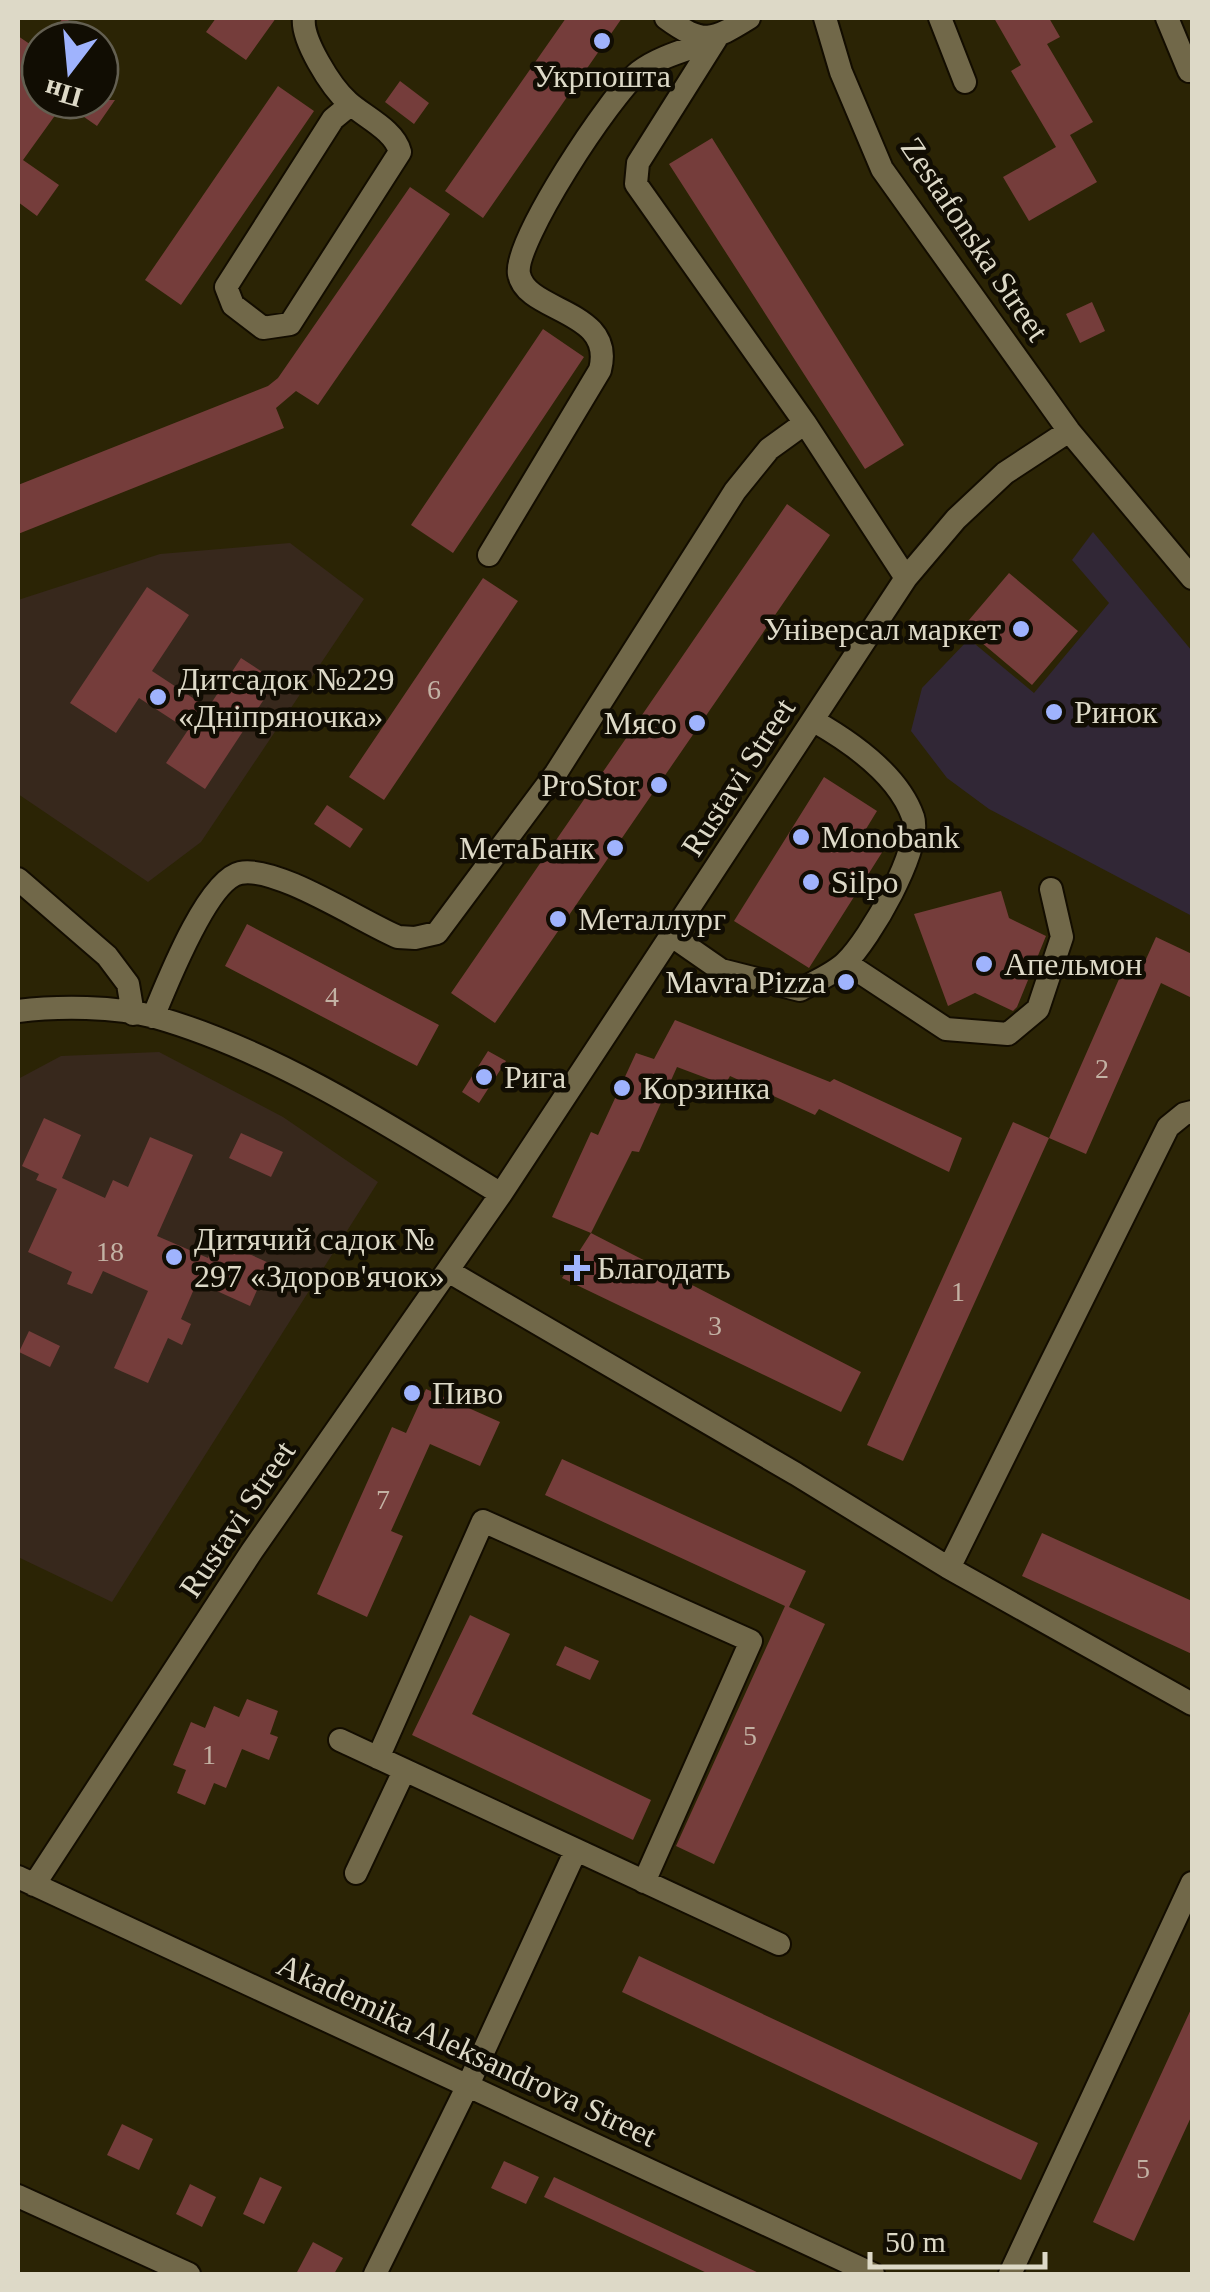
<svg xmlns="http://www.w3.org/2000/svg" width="1210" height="2292" font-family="Georgia,serif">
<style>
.commercial{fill:#312736}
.education{fill:#37281c}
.building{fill:#753d3b}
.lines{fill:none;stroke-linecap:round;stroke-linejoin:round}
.minor-casing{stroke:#130d00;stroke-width:26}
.minor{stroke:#716849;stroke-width:22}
.poi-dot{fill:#9fb3fd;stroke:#110d03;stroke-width:4}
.labels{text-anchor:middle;stroke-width:9;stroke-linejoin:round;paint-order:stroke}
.number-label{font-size:28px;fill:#c3b2a4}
.poi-label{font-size:32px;fill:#ddd9c7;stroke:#110d03;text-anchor:start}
.street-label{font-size:32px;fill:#ddd9c7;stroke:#110d03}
</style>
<rect width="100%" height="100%" fill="#2b2405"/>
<!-- commercial -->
<path class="commercial" d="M1093,532L1192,651V916L989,809L947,778L911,731L922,688L969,639L1034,693L1109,603L1072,560Z"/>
<!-- education -->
<path class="education" d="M290,543L364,599L201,842L148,882L18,794V600L160,554Z
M159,1052L283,1117L378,1182L112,1602L18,1557V1079L61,1056Z"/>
<!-- building -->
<path class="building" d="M63,18H65L97,40H47Z
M216,18H276L246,60L206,32Z
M566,18H622L483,218L445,191Z
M994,18H1049L1060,37L1047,44L1093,122L1070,135L1097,182L1029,221L1003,177L1056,147L1011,71L1021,65Z
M18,36L40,51V100H115L97,126L64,103L23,160L59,185L37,216L18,202Z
M400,81L429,103L414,124L385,102Z
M278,86L314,111L181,305L145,280Z
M712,138L904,445L865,469L669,164Z
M410,187L450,214L318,405L296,391L276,408L284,428L18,534V485L268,386L278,378Z
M1092,302L1105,331L1080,343L1066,314Z
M543,329L584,357L453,553L411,525Z
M787,504L830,535L495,1023L451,993Z
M1009,573L1078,631L1032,685L963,627Z
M483,578L518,601L384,800L349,777Z
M147,587L189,615L152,671L208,708L241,658L276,681L205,789L166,763L188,730L139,698L116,733L70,703Z
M824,777L877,811L866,829L888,843L809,968L734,921Z
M327,805L363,829L350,848L314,824Z
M1001,891L1009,918L1046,936L1017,1007L1013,1011L975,993L948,1006L914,914Z
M247,924L439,1025L417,1066L225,966Z
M1156,937L1192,954V998L1161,983L1086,1154L1049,1138L1123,970L1138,977Z
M675,1020L830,1082L834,1079L962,1138L949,1172L819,1109L815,1115L730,1076L725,1085L677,1067L639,1152L632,1151L591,1233L552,1217L591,1132L598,1135L636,1053L654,1059Z
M488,1051L506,1061L479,1103L462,1092Z
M44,1118L81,1135L62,1178L105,1198L113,1180L128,1187L150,1137L193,1155L157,1236L208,1258L216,1239L269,1263L250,1306L197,1282L181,1319L191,1324L182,1345L168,1338L148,1383L114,1368L148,1291L103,1271L92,1294L67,1284L72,1272L28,1252L57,1189L36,1180L39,1174L22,1166Z
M1013,1122L1049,1138L903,1461L867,1445Z
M241,1133L283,1152L271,1177L229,1158Z
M591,1233L861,1372L841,1412L562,1278Z
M29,1331L60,1346L50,1367L19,1352Z
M426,1389L500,1422L480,1466L430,1444L391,1531L403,1536L367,1617L317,1594L392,1427L406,1433Z
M562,1459L806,1571L789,1607L825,1624L714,1864L676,1846L785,1606L545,1495Z
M1042,1533L1192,1601V1654L1022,1576Z
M470,1615L510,1634L472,1714L651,1800L633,1840L412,1735Z
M565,1646L599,1661L590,1680L556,1665Z
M247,1699L278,1711L270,1734L278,1737L269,1760L242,1749L226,1788L214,1783L205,1805L177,1793L186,1770L173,1765L191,1722L205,1728L214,1706L239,1717Z
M639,1956L1038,2143L1021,2180L622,1992Z
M1192,2007V2115L1134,2241L1093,2222Z
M122,2124L153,2139L139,2170L107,2155Z
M504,2161L539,2177L526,2204L491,2188Z
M260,2177L282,2187L264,2224L243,2214Z
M554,2177L761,2274H709L544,2197Z
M190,2184L216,2197L202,2227L176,2214Z
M313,2242L343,2258L334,2274H296Z"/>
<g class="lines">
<defs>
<path id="minor" d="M304,18C301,39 331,87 348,102C363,116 395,130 400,152L290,324L263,328L233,305L226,287L333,119L350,105
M666,18C703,45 712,41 749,18
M825,18L841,72L882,169L1069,431L1192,578
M940,18L965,82
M1167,18L1189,71
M716,39L638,163L636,184L805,423L906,578
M489,555L600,370C616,309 526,313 519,274C513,243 611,94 639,72C659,56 691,49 716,39
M18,879L107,956L128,984L133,1014
M672,936L721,970L800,990C814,982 834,974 846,962C869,940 923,848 913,817C898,774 851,742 814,721
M846,963L946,1029L1008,1034L1038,1009L1062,937L1051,889
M18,1011C58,1006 115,1006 155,1017C275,1051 395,1129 501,1194
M153,1017C166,986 207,880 240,873C276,865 362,922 398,937L415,938L437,933L556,773L735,491L769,449L805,423
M448,1271L796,1474L949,1568L1192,1704
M949,1568L1168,1127L1184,1114L1192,1112
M340,1740L779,1944
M378,1758L483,1521L751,1641L644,1882
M356,1873L404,1771
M18,1877L873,2274
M34,1885L252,1551L501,1194L906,578L956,519L1005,473L1069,431
M18,2196L189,2274
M375,2274L468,2085L576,1850
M1010,2274L1192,1883"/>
</defs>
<!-- minor casing -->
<use href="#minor" class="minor-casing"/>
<!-- minor -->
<use href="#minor" class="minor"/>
</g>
<!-- markers -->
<g class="poi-dot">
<circle cx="602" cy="41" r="10"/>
<circle cx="1021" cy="629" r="10"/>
<circle cx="158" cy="697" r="10"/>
<circle cx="1054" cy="712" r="10"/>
<circle cx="697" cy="723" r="10"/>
<circle cx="659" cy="785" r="10"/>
<circle cx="801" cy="837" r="10"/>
<circle cx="615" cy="848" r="10"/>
<circle cx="811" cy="882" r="10"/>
<circle cx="558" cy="919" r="10"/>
<circle cx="984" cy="964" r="10"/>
<circle cx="846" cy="982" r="10"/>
<circle cx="484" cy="1077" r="10"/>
<circle cx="622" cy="1088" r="10"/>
<circle cx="174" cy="1257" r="10"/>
<path d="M572 1253h10v10h10v10h-10v10h-10v-10h-10v-10h10z"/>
<circle cx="412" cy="1393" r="10"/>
</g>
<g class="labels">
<!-- number labels -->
<g class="number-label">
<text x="434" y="699">6</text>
<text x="332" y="1006">4</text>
<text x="1102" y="1078">2</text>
<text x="110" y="1261">18</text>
<text x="958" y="1301">1</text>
<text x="715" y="1335">3</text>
<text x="383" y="1509">7</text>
<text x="750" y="1745">5</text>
<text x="209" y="1764">1</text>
<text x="1143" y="2178">5</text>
</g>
<!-- poi labels -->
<g class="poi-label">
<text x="602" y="87" text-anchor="middle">Укрпошта</text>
<text x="1001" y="640" text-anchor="end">Універсал маркет</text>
<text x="178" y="690">Дитсадок №229<tspan x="178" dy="37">«Дніпряночка»</tspan></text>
<text x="1074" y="723">Ринок</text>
<text x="677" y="734" text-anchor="end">Мясо</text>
<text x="639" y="796" text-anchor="end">ProStor</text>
<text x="821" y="848">Monobank</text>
<text x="595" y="859" text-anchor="end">МетаБанк</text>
<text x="831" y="893">Silpo</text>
<text x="578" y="930">Металлург</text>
<text x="1004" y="975">Апельмон</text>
<text x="826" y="993" text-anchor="end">Mavra Pizza</text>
<text x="504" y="1088">Рига</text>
<text x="642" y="1099">Корзинка</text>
<text x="194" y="1250">Дитячий садок №<tspan x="194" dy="37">297 «Здоров'ячок»</tspan></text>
<text x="597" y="1279">Благодать</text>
<text x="432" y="1404">Пиво</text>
</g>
<!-- street labels -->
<g class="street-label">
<text transform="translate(975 239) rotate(56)" y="11">Zestafonska Street</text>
<text transform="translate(738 777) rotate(-57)" y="11">Rustavi Street</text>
<text transform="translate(237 1519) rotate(-56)" y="11">Rustavi Street</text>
<text transform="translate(467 2050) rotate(25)" y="11">Akademika Aleksandrova Street</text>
</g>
</g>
<!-- border -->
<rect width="1210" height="2292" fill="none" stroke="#ddd9c7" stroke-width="40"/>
<!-- north arrow -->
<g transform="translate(70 70) rotate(196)"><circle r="48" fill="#110d03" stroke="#635f51" stroke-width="2.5"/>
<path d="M0-8L18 38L0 25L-18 38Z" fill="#9fb3fd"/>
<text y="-15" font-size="28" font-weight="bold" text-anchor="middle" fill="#ddd9c7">Пн</text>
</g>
<!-- scale -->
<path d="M870 2252v15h175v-15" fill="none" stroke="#ddd9c7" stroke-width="5"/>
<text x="885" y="2252" font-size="30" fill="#ddd9c7" stroke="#110d03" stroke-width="8" paint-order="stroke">50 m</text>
</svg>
